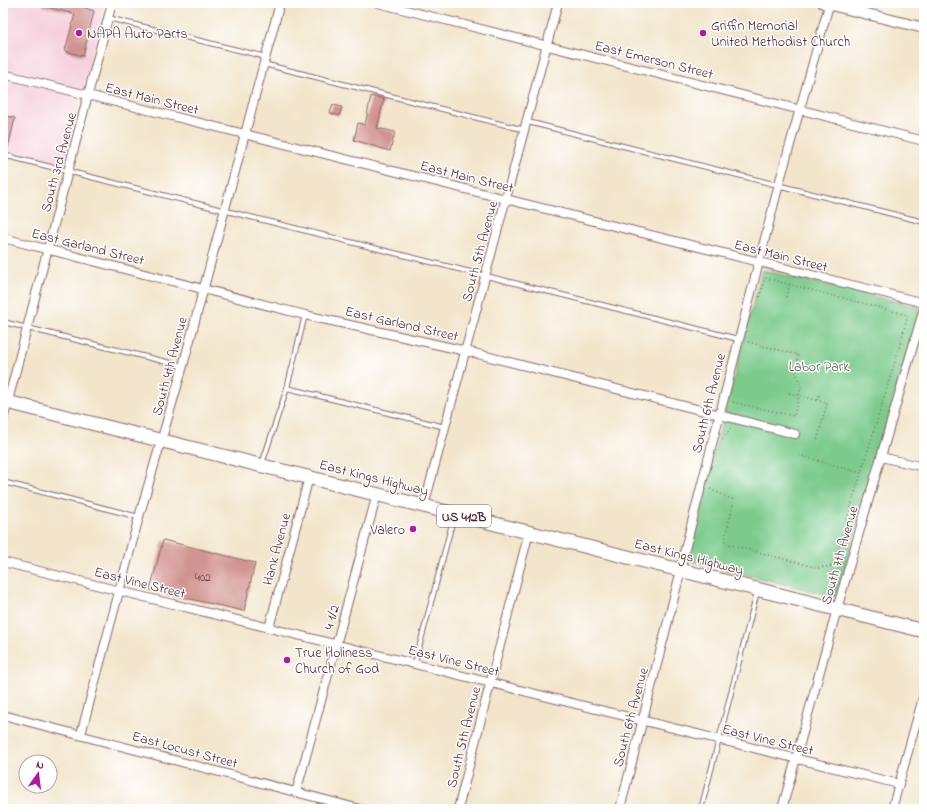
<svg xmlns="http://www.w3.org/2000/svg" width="927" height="812" font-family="'Indie Flower',sans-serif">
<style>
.built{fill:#f5cfdc}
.green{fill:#7bcb8c;stroke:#62755c}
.building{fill:#d19390}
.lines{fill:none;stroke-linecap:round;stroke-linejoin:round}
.service-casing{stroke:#856463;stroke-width:6}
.minor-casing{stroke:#856463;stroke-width:10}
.tertiary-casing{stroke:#856463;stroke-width:12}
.primary-casing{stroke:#856463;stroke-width:15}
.path{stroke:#856463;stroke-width:1.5;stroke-dasharray:1 3;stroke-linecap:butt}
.service{stroke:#fff;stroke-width:4}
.minor{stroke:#fff;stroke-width:8}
.tertiary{stroke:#fff;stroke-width:10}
.primary{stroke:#fff;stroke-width:13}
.poi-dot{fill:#b5179e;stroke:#fff;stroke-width:1.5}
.labels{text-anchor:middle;stroke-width:3;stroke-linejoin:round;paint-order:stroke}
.number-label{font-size:12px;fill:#6c3c44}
.shield{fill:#fff;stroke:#80626b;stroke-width:1}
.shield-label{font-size:13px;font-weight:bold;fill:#4a1f2b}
.poi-label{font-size:14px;fill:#4a1f2b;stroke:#fff;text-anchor:start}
.street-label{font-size:14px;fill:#4a1f2b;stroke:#fff}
.park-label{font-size:14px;fill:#5b5b4d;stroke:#fff}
</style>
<rect width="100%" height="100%" fill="#fff"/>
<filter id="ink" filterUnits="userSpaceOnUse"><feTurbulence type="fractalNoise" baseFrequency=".025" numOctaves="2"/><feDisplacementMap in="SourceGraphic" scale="8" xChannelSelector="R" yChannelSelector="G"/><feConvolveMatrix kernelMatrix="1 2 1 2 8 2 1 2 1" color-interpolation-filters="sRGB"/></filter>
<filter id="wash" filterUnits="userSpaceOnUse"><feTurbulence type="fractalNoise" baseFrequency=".012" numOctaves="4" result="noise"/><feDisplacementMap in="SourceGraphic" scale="16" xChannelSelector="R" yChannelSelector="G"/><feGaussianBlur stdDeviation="0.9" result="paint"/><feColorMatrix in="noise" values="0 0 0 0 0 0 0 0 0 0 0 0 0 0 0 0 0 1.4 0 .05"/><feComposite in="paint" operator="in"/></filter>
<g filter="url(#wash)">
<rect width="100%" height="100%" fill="#f2e5cb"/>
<!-- built -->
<path class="built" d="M3,3H105L63,169L3,154Z"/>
<!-- green -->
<path class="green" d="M762,270L920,307L836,597L686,560Z"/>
<g id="blocks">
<!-- building -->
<path class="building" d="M43,3H83L82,7L94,11L83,56L65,51L75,14L43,6Z
M371,96L384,99L377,128L395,132L390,151L354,140L358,123L365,125Z
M333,105L342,107L339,116L330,113Z
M3,115L15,118L7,152H3Z
M163,540L255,563L244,611L150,590Z"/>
</g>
</g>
<g filter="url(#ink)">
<use href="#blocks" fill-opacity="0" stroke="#856463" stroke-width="1"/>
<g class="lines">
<defs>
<path id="service" d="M108,18L266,57
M264,64L525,130
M528,122L924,222
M3,155L738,339
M3,322L183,366
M287,388L445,427
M262,464L287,388L305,315
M3,482L139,517
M415,663L454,516
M701,809L757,592"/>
<path id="minor" d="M378,3L924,141
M3,74L924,303
M3,238L305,315L466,351L795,434
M3,420L112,3
M881,457L924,467
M424,506L558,3
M3,562L899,784
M269,628L309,477
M3,715L360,809
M81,734L139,517L183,366L280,3
M296,793L377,494
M458,809L529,532
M620,809L681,570L683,557L779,184L829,5
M782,809L837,609L924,308
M892,809L924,694"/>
<path id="tertiary" d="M823,3L924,28"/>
<path id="primary" d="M3,401L924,631"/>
</defs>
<!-- service casing -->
<use href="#service" class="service-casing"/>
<!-- minor casing -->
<use href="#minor" class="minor-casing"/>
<!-- tertiary casing -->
<use href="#tertiary" class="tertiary-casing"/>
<!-- primary casing -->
<use href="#primary" class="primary-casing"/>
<!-- path -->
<path class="path" d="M760,297L765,278L908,315L897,355L861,473L799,455
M786,297L790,284
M789,393L827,403L817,441
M818,400L820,391
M733,402L794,416L801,387L796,372L798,355L748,342
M723,439L731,428
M710,489L734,500L724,543L818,568L833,566L861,473"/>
<!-- service -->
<use href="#service" class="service"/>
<!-- minor -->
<use href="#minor" class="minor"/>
<!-- tertiary -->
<use href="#tertiary" class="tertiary"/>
<!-- primary -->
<use href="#primary" class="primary"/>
</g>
</g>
<!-- markers -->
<g class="poi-dot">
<circle cx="79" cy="33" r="4"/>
<circle cx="703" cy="33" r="4"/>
<circle cx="413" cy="529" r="4"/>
<circle cx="287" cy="660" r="4"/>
</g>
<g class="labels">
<!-- number labels -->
<g class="number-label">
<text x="203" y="581">402</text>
</g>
<!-- shield labels -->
<rect class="shield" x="437" y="505" width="54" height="22" rx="3"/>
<g class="shield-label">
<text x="464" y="521">US 412B</text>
</g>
<!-- poi labels -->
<g class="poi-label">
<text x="711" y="30">Griffin Memorial<tspan x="711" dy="16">United Methodist Church</tspan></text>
<text x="87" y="38">NAPA Auto Parts</text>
<text x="405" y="534" text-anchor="end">Valero</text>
<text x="295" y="657">True Holiness<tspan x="295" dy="16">Church of God</tspan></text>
</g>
<!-- street labels -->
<g class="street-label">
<text transform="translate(654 59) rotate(14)" y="5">East Emerson Street</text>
<text transform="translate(152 98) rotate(14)" y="5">East Main Street</text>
<text transform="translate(58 162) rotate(-75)" y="5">South 3rd Avenue</text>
<text transform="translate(467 176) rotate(14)" y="5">East Main Street</text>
<text transform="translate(88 246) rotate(14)" y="5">East Garland Street</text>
<text transform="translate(479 251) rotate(-75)" y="5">South 5th Avenue</text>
<text transform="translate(781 255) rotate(14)" y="5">East Main Street</text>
<text transform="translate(402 323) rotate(13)" y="5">East Garland Street</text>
<text transform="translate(169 366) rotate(-75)" y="5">South 4th Avenue</text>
<text transform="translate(708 403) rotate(-76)" y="5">South 6th Avenue</text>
<text transform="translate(374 477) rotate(14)" y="5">East Kings Highway</text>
<text transform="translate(276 549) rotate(-75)" y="5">Hank Avenue</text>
<text transform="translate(839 555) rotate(-74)" y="5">South 7th Avenue</text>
<text transform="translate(689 556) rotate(14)" y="5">East Kings Highway</text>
<text transform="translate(140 582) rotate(14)" y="5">East Vine Street</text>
<text transform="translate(331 617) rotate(-75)" y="5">4 1/2</text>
<text transform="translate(454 660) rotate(14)" y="5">East Vine Street</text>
<text transform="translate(630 717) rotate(-75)" y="5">South 6th Avenue</text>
<text transform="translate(463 737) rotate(-76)" y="5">South 5th Avenue</text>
<text transform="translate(768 739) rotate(14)" y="5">East Vine Street</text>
<text transform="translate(185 749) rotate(15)" y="5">East Locust Street</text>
</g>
<!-- park labels -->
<g class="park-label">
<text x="819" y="371">Labor Park</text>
</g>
</g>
<!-- margin -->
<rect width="927" height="812" fill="none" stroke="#fff" stroke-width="16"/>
<!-- north arrow -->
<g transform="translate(38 774) rotate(14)"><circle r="19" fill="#ffffff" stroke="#b7a5aa"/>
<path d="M0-3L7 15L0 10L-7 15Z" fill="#b5179e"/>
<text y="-6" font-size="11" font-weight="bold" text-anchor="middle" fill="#4a1f2b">N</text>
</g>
</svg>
